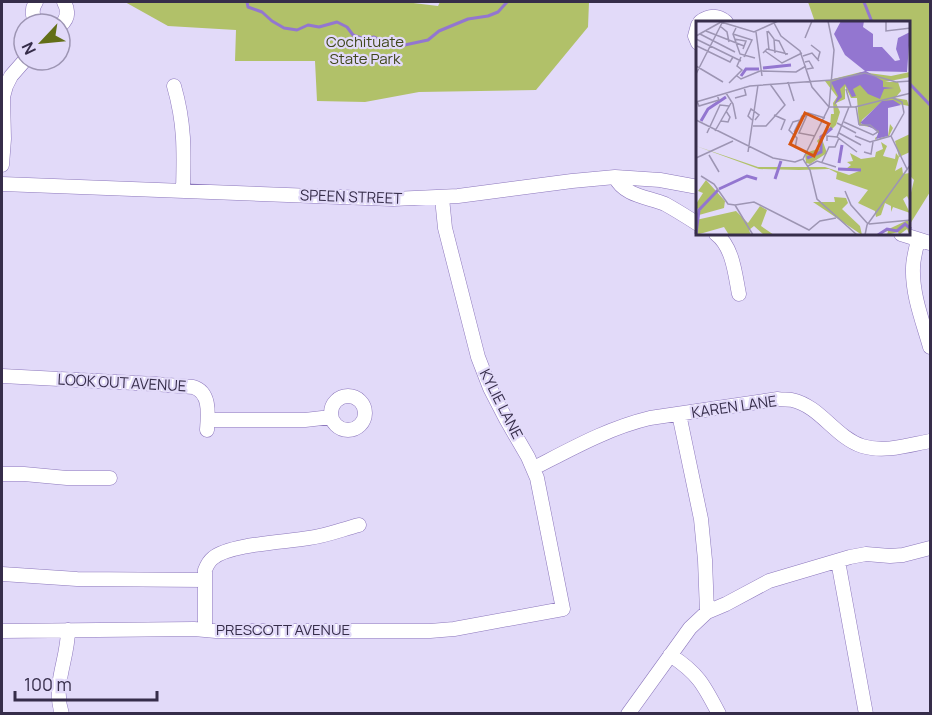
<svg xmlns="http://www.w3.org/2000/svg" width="932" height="715" font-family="Manrope,sans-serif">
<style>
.green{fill:#b1c169}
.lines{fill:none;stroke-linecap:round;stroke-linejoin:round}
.stream{stroke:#9376d0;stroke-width:3}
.minor-casing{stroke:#8c77bc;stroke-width:15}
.minor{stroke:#fff;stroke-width:14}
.labels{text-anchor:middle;stroke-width:4.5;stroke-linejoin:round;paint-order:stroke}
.park-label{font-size:15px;fill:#41481c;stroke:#e2daf9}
.street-label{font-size:15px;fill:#362d4a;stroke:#e2daf9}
.inset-river{fill:none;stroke:#9376d0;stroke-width:3}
.inset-road{fill:none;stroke:#9d95b3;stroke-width:1.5}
.view{fill:#d65512;fill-opacity:0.15;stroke:#d65512;stroke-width:3}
.inset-edge{fill:none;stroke:#362d4a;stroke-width:3}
</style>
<rect width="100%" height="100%" fill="#e2daf9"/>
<!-- green -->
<path class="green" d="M125,2H405L438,6L440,2H589L588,27L536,90L419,92L365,102L317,101L315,61H235L236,30L168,26Z
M808,2H930V192L910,224V197L914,180L910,176V22H815Z"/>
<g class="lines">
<!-- stream -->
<path class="stream" d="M247,2L248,7L262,12L272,21L284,28L297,30L308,25L319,27L337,22L347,27L353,35L364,39L374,37L391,45L400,46L428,40L439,31L468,19L488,16L498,12L507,2
M864,2L872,22
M910,84L930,105"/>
<defs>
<path id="minor" d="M36,2C31,9 32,17 37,24
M700,22C709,15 718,15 726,22
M698,25L695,36L698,43
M60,26C68,19 69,11 64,2
M174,86C185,124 184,152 183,191
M2,165L4,139L3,97L6,86L11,76L25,60
M615,177C624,196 648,197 665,204C676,210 687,217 698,224
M2,184L393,199L458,196L572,181L615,177L660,180L698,187
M716,234C733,247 735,274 739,294
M901,234L930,243
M918,240C916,249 913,259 913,268C912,295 923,322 930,347
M2,376L155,384L193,387C211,392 208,415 207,430
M331 413a17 17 0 1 1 34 0a17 17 0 1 1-34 0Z
M679,414L701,519L705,560L707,612
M208,420H305L331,417
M534,468C571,449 608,428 650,418L778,399C783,400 788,399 792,400C820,406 835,437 862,446C884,453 909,445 930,441
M2,474H24L67,478H110
M838,561L866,714
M2,574L77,579L204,580
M205,629V570C207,565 209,561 213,558C230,544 286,542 309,538C326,536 343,529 359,525
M2,631L194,629L216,631H430L454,629L563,609L537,478L528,457L506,419L490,388L478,357L445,228L442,198
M670,655C698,673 704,685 719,714
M62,714C52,684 68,660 68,630
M628,714L690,628L707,612L726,604L769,581L850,557L866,554L890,556L903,555L930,548"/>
</defs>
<!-- minor casing -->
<use href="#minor" class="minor-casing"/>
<!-- minor -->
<use href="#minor" class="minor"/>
</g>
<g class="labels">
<!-- park labels -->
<g class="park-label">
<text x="365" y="47">Cochituate<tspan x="365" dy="17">State Park</tspan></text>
</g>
<!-- street labels -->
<g class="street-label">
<text transform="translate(351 197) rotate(2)" y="5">SPEEN STREET</text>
<text transform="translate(122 383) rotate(3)" y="5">LOOK OUT AVENUE</text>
<text transform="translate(501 404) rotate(63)" y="5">KYLIE LANE</text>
<text transform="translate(734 407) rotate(-8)" y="5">KAREN LANE</text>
<text x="283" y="635">PRESCOTT AVENUE</text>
</g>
</g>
<!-- overview -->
<g transform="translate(696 21)">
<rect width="214" height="214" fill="#e2daf9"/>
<path d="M165,51L195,55L214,51V56L189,61H202L205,70L199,77L211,79L213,85L187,80L166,99L165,103L174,102L184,110V113L180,118L181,120L184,117L192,115L194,103L197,107L193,115L180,120L179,117L183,114L179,107L163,104L161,77H155L149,65V78L140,82L144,91L140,104L126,118L131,132L114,143L110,142L109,132L125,127L121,120L134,106L135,93H138L137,82L141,76L129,60ZM214,113V131L203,136L199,120ZM185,121L191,125L187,135L199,138L200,132L203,136L199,150L206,146L207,153L214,152V174L213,179L211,175L207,178L214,192L197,186L195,191V185L189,182L185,194L180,196L179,190L162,182L172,169L140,158L141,152L133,148L103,149L63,148L0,125L62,146H129L153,154L163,150L150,148L155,144L151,141L157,140L154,132L165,138L179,136L180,131L187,128ZM10,159L29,180L28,187L3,194L5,187L0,188V183L7,172L2,170ZM138,176L150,177L152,182L146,188L164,205L166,214L117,181H139ZM64,185L71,189L65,205L78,214H68L58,205L53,209L55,214H33L28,206L0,214V199L40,190L52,202ZM212,199L214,214L211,208L203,214L202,211L191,214L192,210L180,214Z" fill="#b1c169"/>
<path d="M145,0H168L167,6L177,13V26H186L199,40L204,39L200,28L202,17L214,11L211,51L170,50L187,60V66L198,67L188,68L184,78L172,73L164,64L157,68L160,75L156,76L149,63L144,68L146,76L138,84L142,75L135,61L169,50L149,34L138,13ZM197,79L205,84L192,87V115L180,118L183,110L164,102L186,80Z" fill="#9376d0"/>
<path class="inset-river" d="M67,47L95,44M45,55L50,48H63M5,100L12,88L30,76M111,137L125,131V116L136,107M143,142L146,124M142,148L165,149M79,158L85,140M23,168L51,155L61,158M0,213L3,189L22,169M182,214L191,208L201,210L209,203L215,208"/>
<path class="inset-road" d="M190,0V10L215,7M25,1L58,11L82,0M78,2L85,15L104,30L116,66L133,86M24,5L31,11L33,21M40,7L37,13L44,33L59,37M10,10L48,25M71,10L73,29M72,10L78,18L79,32M60,11L66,55M4,13L39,31M37,13L56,19L48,36M0,15L25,1M109,17L116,0M0,18L45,40M38,18L50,20L47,28M79,19L83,20L90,34M115,24L124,31L122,38M1,25L34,41L37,36M69,30L86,42L106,32M67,32L71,28L92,33M107,35L116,32L123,40M109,41L113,40L117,47L111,48M0,45L27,61M64,50L100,51L110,45M0,53L27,0M41,55L45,58L64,50M92,61L98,80M33,62L46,49L41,45L45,36M150,68L155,86M30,72L37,83L40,98M39,77L50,74L48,66M197,77L206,81L208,92M1,80L3,85L23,79L21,74M0,81L54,65L136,59L169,52L200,61L215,60M160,85L163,104M133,86H159L215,72M208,92L195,115L211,148M78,94L89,99L85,109M0,99L77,137L99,141L107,138L114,149L121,178L161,214M56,99L52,95L55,88L63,94L59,99M25,100L32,101L34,96L30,90M148,101L177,114L182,111L174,104H163M141,102L160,112M57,105H70L89,84L74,63M19,110L35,82M98,111L106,95H111M11,112L24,84L33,85M143,112L165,124M119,115L103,112L112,92L129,97M159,115L174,121L195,115M141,116L153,86M131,120V115L141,116L161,131M99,127L101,117L93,109L97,101L104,99M52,131L62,64M168,131L175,133L177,121M13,134L23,151M0,137L37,120M107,138L133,86L138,29L132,0M126,141L133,126H139L143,117M112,145L121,140L140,146M5,155L18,163L32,183L39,184M149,170L155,184L172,203M39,184L58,181L113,209L124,200L140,197M39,184L57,214M173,203L215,199M169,214L171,204L215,143"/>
<path class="view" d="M109,92L133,103L118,135L94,123Z"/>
<rect width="214" height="214" class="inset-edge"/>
</g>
<!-- border -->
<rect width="932" height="715" fill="none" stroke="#362d4a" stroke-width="6"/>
<!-- north arrow -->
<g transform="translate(42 42) rotate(244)"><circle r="28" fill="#e2daf9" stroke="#9d95b3" stroke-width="1.5"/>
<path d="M0-4.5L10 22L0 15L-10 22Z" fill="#636f18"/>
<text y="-9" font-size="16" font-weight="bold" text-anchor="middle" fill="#362d4a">N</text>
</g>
<!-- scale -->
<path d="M15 691v9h142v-9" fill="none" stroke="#362d4a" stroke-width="3"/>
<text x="24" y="691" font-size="18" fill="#362d4a" stroke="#e2daf9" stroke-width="4.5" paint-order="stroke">100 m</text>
</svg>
